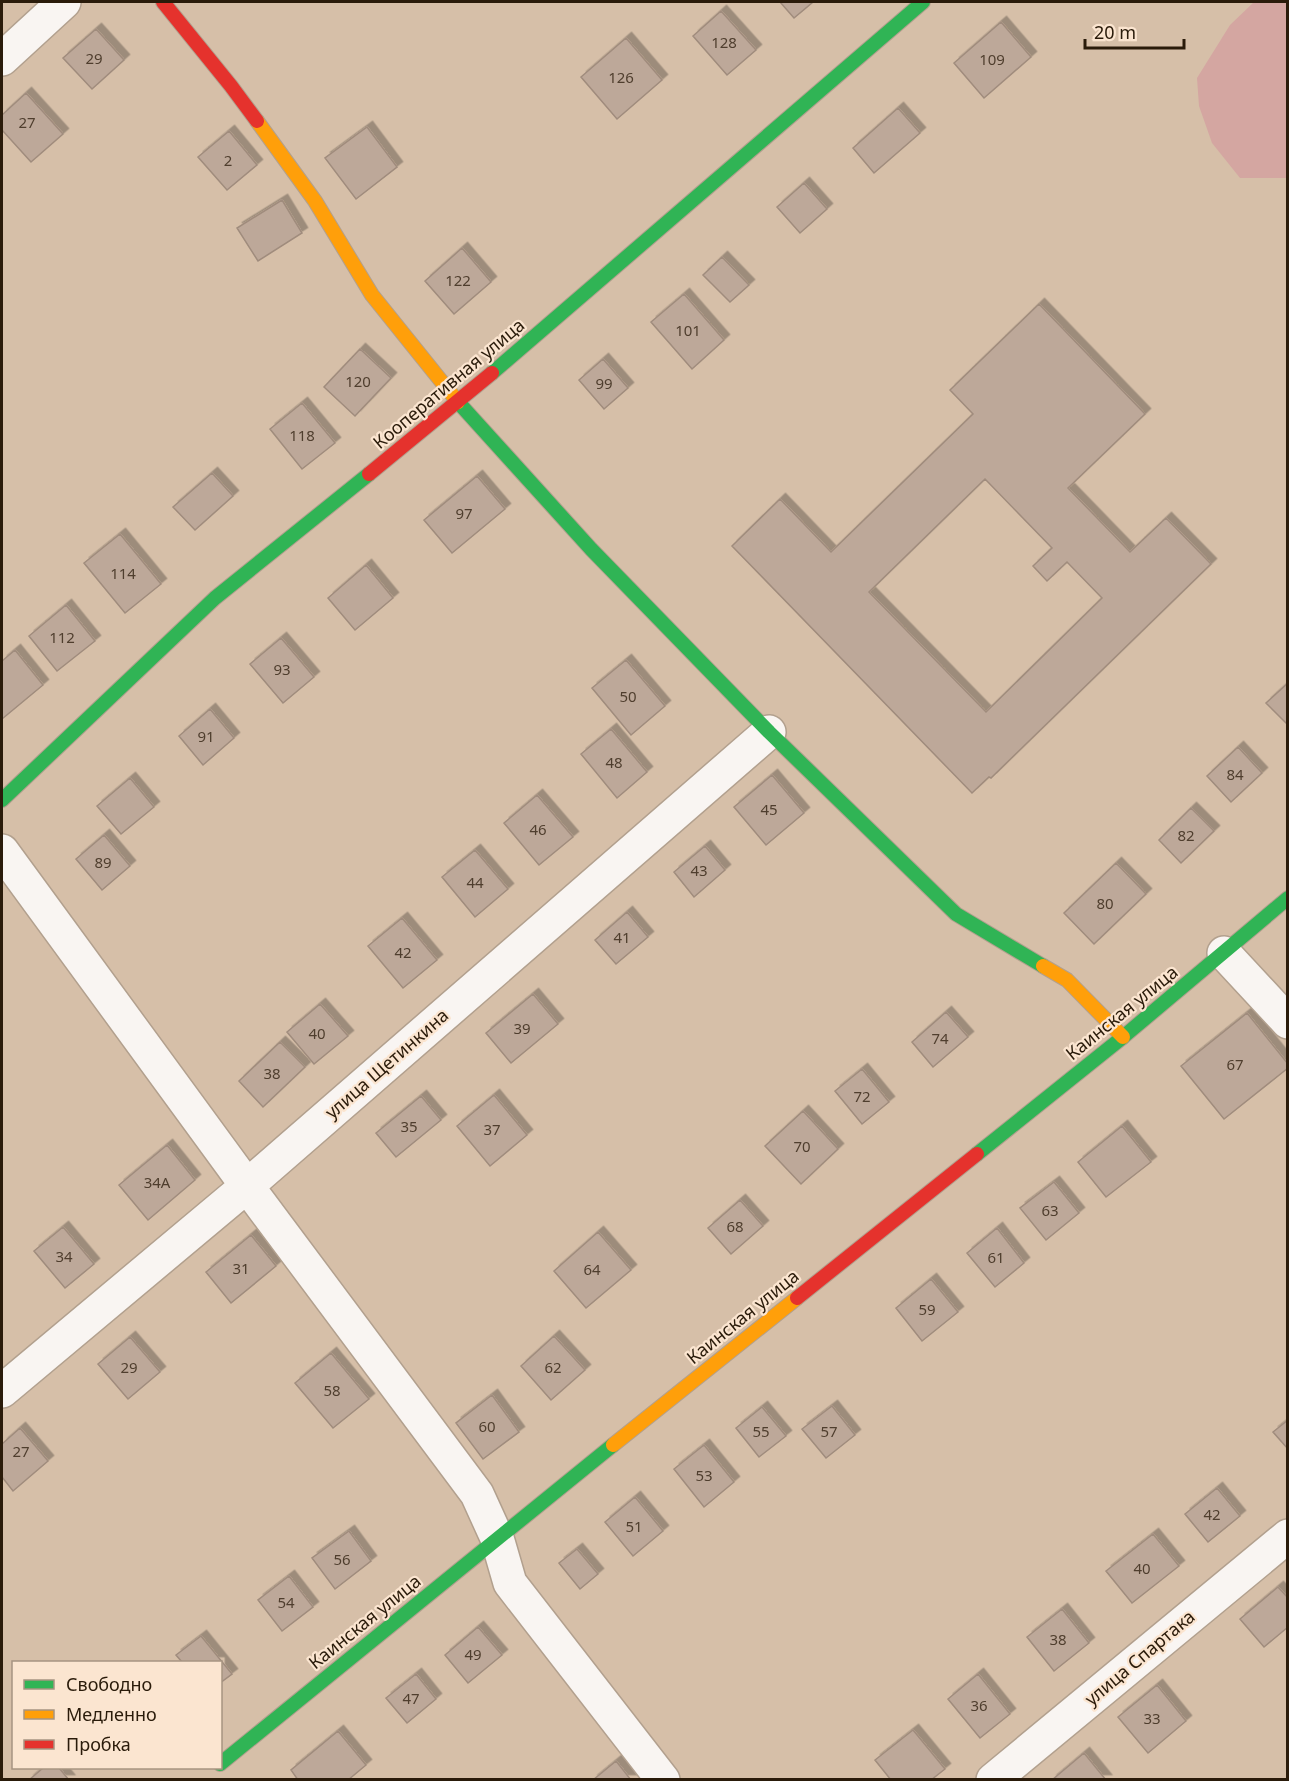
<svg xmlns="http://www.w3.org/2000/svg" width="1289" height="1781" font-family="'Noto Sans',sans-serif">
<style>
.green{fill:#d4a6a1}
.building{fill:#bda899;stroke:#a08c7d;stroke-width:1.5;fill-rule:evenodd;filter:url(#shadow)}
.lines{fill:none;stroke-linecap:round;stroke-linejoin:round}
.street-casing{stroke:#b2a08e;stroke-width:36}
.fast-casing{stroke:#b2a08e;stroke-width:16}
.slow-casing{stroke:#b2a08e;stroke-width:16}
.jam-casing{stroke:#b2a08e;stroke-width:16}
.street{stroke:#f9f5f2;stroke-width:33}
.fast{stroke:#30b455;stroke-width:14}
.slow{stroke:#ff9f0a;stroke-width:14}
.jam{stroke:#e5322d;stroke-width:14}
.labels{text-anchor:middle;stroke-width:4.5;stroke-linejoin:round;paint-order:stroke}
.number-label{font-size:15px;fill:#4f3e2e}
.street-label{font-size:18px;fill:#2a1b0a;stroke:#fbe5d0}
</style>
<defs>
<filter id="shadow"><feDropShadow dx="5.5" dy="-5.5" stdDeviation="0" flood-color="#0004"/></filter>
</defs>
<rect width="100%" height="100%" fill="#d6bfa8"/>
<!-- green -->
<path class="green" d="M1254,2H1287V178H1240L1212,143L1199,106L1197,78L1230,25Z"/>
<!-- building -->
<path class="building" d="M780,2H813L794,18Z
M721,11L756,50L727,75L693,36Z
M1001,22L1031,57L984,98L954,63Z
M96,29L124,60L92,89L63,58Z
M626,38L662,80L617,119L581,77Z
M26,93L63,134L31,162L2,130V115Z
M898,108L920,133L874,173L853,148Z
M367,127L397,167L356,199L325,158Z
M229,131L257,165L227,190L198,157Z
M804,183L827,209L800,233L777,207Z
M282,200L302,233L258,261L237,228Z
M462,248L491,282L454,314L425,281Z
M722,257L749,285L730,302L703,275Z
M684,294L724,340L692,369L651,322Z
M1039,304L1145,414L1068,488L1130,552L1166,518L1211,564L991,778L989,777L972,793L732,546L780,499L831,552L973,414L950,390ZM985,479L1052,548L1033,566L1047,581L1067,562L1102,598L986,712L869,592Z
M360,349L391,378L355,416L324,387Z
M603,359L628,388L604,409L579,380Z
M302,403L335,443L302,469L270,429Z
M212,473L233,496L195,530L173,507Z
M477,476L505,509L452,553L424,520Z
M120,534L161,584L125,613L84,563Z
M366,565L393,598L355,630L328,598Z
M66,605L95,641L57,671L29,636Z
M281,638L314,677L283,703L250,664Z
M15,650L43,685L2,719V661Z
M626,660L665,706L631,735L592,688Z
M1288,683V725L1266,703Z
M210,709L234,738L203,765L179,736Z
M611,729L647,772L617,798L581,754Z
M1238,747L1262,773L1231,802L1207,776Z
M772,775L804,813L766,845L734,807Z
M130,778L154,807L121,834L97,806Z
M537,795L573,837L539,865L504,823Z
M1191,808L1214,831L1181,863L1159,840Z
M104,835L130,866L102,890L76,859Z
M705,846L725,870L694,897L674,872Z
M475,850L508,889L475,917L442,877Z
M1116,863L1146,894L1094,944L1064,913Z
M627,912L648,937L616,964L595,940Z
M402,918L437,960L403,988L368,946Z
M533,994L558,1024L511,1063L486,1033Z
M320,1004L348,1036L314,1064L287,1032Z
M946,1012L968,1037L933,1067L912,1042Z
M1247,1013L1288,1064V1068L1224,1119L1181,1066Z
M280,1042L305,1067L263,1107L239,1081Z
M862,1069L889,1102L862,1124L835,1091Z
M494,1095L527,1135L490,1166L457,1126Z
M421,1096L441,1120L396,1157L376,1133Z
M803,1111L838,1149L801,1184L765,1146Z
M1122,1126L1151,1162L1106,1197L1078,1162Z
M167,1145L195,1180L148,1220L119,1185Z
M1054,1182L1079,1213L1046,1240L1020,1208Z
M740,1200L763,1226L731,1254L708,1228Z
M63,1227L94,1264L65,1288L34,1251Z
M997,1228L1024,1263L995,1287L967,1253Z
M598,1232L631,1270L586,1308L554,1271Z
M251,1235L276,1266L231,1303L206,1272Z
M931,1279L958,1312L922,1341L896,1308Z
M554,1336L585,1370L551,1400L521,1366Z
M130,1337L160,1372L128,1399L98,1364Z
M331,1353L369,1399L333,1428L295,1383Z
M492,1395L519,1432L483,1459L456,1423Z
M832,1406L855,1435L826,1458L802,1429Z
M762,1407L786,1436L759,1457L736,1428Z
M1288,1420V1449L1273,1432Z
M20,1428L48,1461L13,1491L2,1477V1444Z
M704,1445L734,1482L704,1507L674,1469Z
M1217,1488L1240,1516L1208,1542L1185,1514Z
M635,1497L663,1531L633,1556L605,1522Z
M349,1531L371,1561L335,1589L312,1558Z
M1153,1534L1179,1566L1132,1603L1106,1571Z
M577,1549L598,1574L580,1589L559,1563Z
M289,1576L313,1607L282,1631L258,1600Z
M1278,1587L1288,1598V1627L1264,1647L1240,1619Z
M1062,1609L1089,1643L1054,1671L1027,1637Z
M478,1627L502,1655L468,1683L445,1655Z
M201,1636L232,1674L220,1683V1662H182L176,1655Z
M416,1674L436,1699L407,1723L386,1698Z
M978,1674L1010,1714L980,1738L948,1699Z
M1157,1685L1186,1721L1148,1753L1118,1717Z
M913,1730L945,1769L931,1780H891L875,1760Z
M338,1731L366,1765L348,1780H298L291,1770Z
M1084,1753L1106,1780H1052Z
M616,1761L631,1780H593Z
M43,1768H59L69,1780H29Z"/>
<g class="lines">
<defs>
<path id="street" d="M2,59L64,2
M2,851L247,1186L477,1494L497,1538L510,1583L663,1780
M1224,953L1288,1022
M2,1391L247,1186L769,732
M993,1780L1288,1536"/>
<path id="fast" d="M492,373L923,2
M458,402L591,549L769,732L956,914L1043,966
M2,800L215,598L369,474
M977,1154L1123,1037L1288,898
M220,1764L613,1445"/>
<path id="slow" d="M257,121L315,201L372,295L458,402
M1043,966L1067,980L1123,1037
M613,1445L797,1298"/>
<path id="jam" d="M163,2L231,86L257,121
M369,474L492,373
M797,1298L977,1154"/>
</defs>
<!-- street casing -->
<use href="#street" class="street-casing"/>
<!-- fast casing -->
<use href="#fast" class="fast-casing"/>
<!-- slow casing -->
<use href="#slow" class="slow-casing"/>
<!-- jam casing -->
<use href="#jam" class="jam-casing"/>
<!-- street -->
<use href="#street" class="street"/>
<!-- fast -->
<use href="#fast" class="fast"/>
<!-- slow -->
<use href="#slow" class="slow"/>
<!-- jam -->
<use href="#jam" class="jam"/>
</g>
<g class="labels">
<!-- number labels -->
<g class="number-label">
<text x="724" y="48">128</text>
<text x="94" y="64">29</text>
<text x="992" y="65">109</text>
<text x="621" y="83">126</text>
<text x="27" y="128">27</text>
<text x="228" y="166">2</text>
<text x="458" y="286">122</text>
<text x="688" y="336">101</text>
<text x="358" y="387">120</text>
<text x="604" y="389">99</text>
<text x="302" y="441">118</text>
<text x="464" y="519">97</text>
<text x="123" y="579">114</text>
<text x="62" y="643">112</text>
<text x="282" y="675">93</text>
<text x="628" y="702">50</text>
<text x="206" y="742">91</text>
<text x="614" y="768">48</text>
<text x="1235" y="780">84</text>
<text x="769" y="815">45</text>
<text x="538" y="835">46</text>
<text x="1186" y="841">82</text>
<text x="103" y="868">89</text>
<text x="699" y="876">43</text>
<text x="475" y="888">44</text>
<text x="1105" y="909">80</text>
<text x="622" y="943">41</text>
<text x="403" y="958">42</text>
<text x="522" y="1034">39</text>
<text x="317" y="1039">40</text>
<text x="940" y="1044">74</text>
<text x="1235" y="1070">67</text>
<text x="272" y="1079">38</text>
<text x="862" y="1102">72</text>
<text x="409" y="1132">35</text>
<text x="492" y="1135">37</text>
<text x="802" y="1152">70</text>
<text x="157" y="1188">34А</text>
<text x="1050" y="1216">63</text>
<text x="735" y="1232">68</text>
<text x="64" y="1262">34</text>
<text x="996" y="1263">61</text>
<text x="241" y="1274">31</text>
<text x="592" y="1275">64</text>
<text x="927" y="1315">59</text>
<text x="129" y="1373">29</text>
<text x="553" y="1373">62</text>
<text x="332" y="1396">58</text>
<text x="487" y="1432">60</text>
<text x="761" y="1437">55</text>
<text x="829" y="1437">57</text>
<text x="21" y="1457">27</text>
<text x="704" y="1481">53</text>
<text x="1212" y="1520">42</text>
<text x="634" y="1532">51</text>
<text x="342" y="1565">56</text>
<text x="1142" y="1574">40</text>
<text x="286" y="1608">54</text>
<text x="1058" y="1645">38</text>
<text x="473" y="1660">49</text>
<text x="411" y="1704">47</text>
<text x="979" y="1711">36</text>
<text x="1152" y="1724">33</text>
</g>
<!-- street labels -->
<g class="street-label">
<text transform="translate(449 384) rotate(-40)" y="6">Кооперативная улица</text>
<text transform="translate(1122 1013) rotate(-39)" y="6">Каинская улица</text>
<text transform="translate(387 1064) rotate(-41)" y="6">улица Щетинкина</text>
<text transform="translate(743 1317) rotate(-39)" y="6">Каинская улица</text>
<text transform="translate(365 1622) rotate(-39)" y="6">Каинская улица</text>
<text transform="translate(1140 1658) rotate(-40)" y="6">улица Спартака</text>
</g>
</g>
<!-- border -->
<rect width="1289" height="1781" fill="none" stroke="#2a1b0a" stroke-width="6"/>
<!-- legend -->
<rect x="12" y="1661" width="210" height="108" fill="#fbe5d0" stroke="#a79481" stroke-width="1.5"/>
<rect x="24" y="1680" width="30" height="9" fill="#30b455" stroke="#a79481" stroke-width="1.5"/>
<text x="66" y="1691" font-size="18" fill="#2a1b0a">Свободно</text>
<rect x="24" y="1710" width="30" height="9" fill="#ff9f0a" stroke="#a79481" stroke-width="1.5"/>
<text x="66" y="1721" font-size="18" fill="#2a1b0a">Медленно</text>
<rect x="24" y="1740" width="30" height="9" fill="#e5322d" stroke="#a79481" stroke-width="1.5"/>
<text x="66" y="1751" font-size="18" fill="#2a1b0a">Пробка</text>
<!-- scale -->
<path d="M1085 39v9h99v-9" fill="none" stroke="#2a1b0a" stroke-width="3"/>
<text x="1094" y="39" font-size="18" fill="#2a1b0a" stroke="#fbe5d0" stroke-width="4.5" paint-order="stroke">20 m</text>
</svg>
